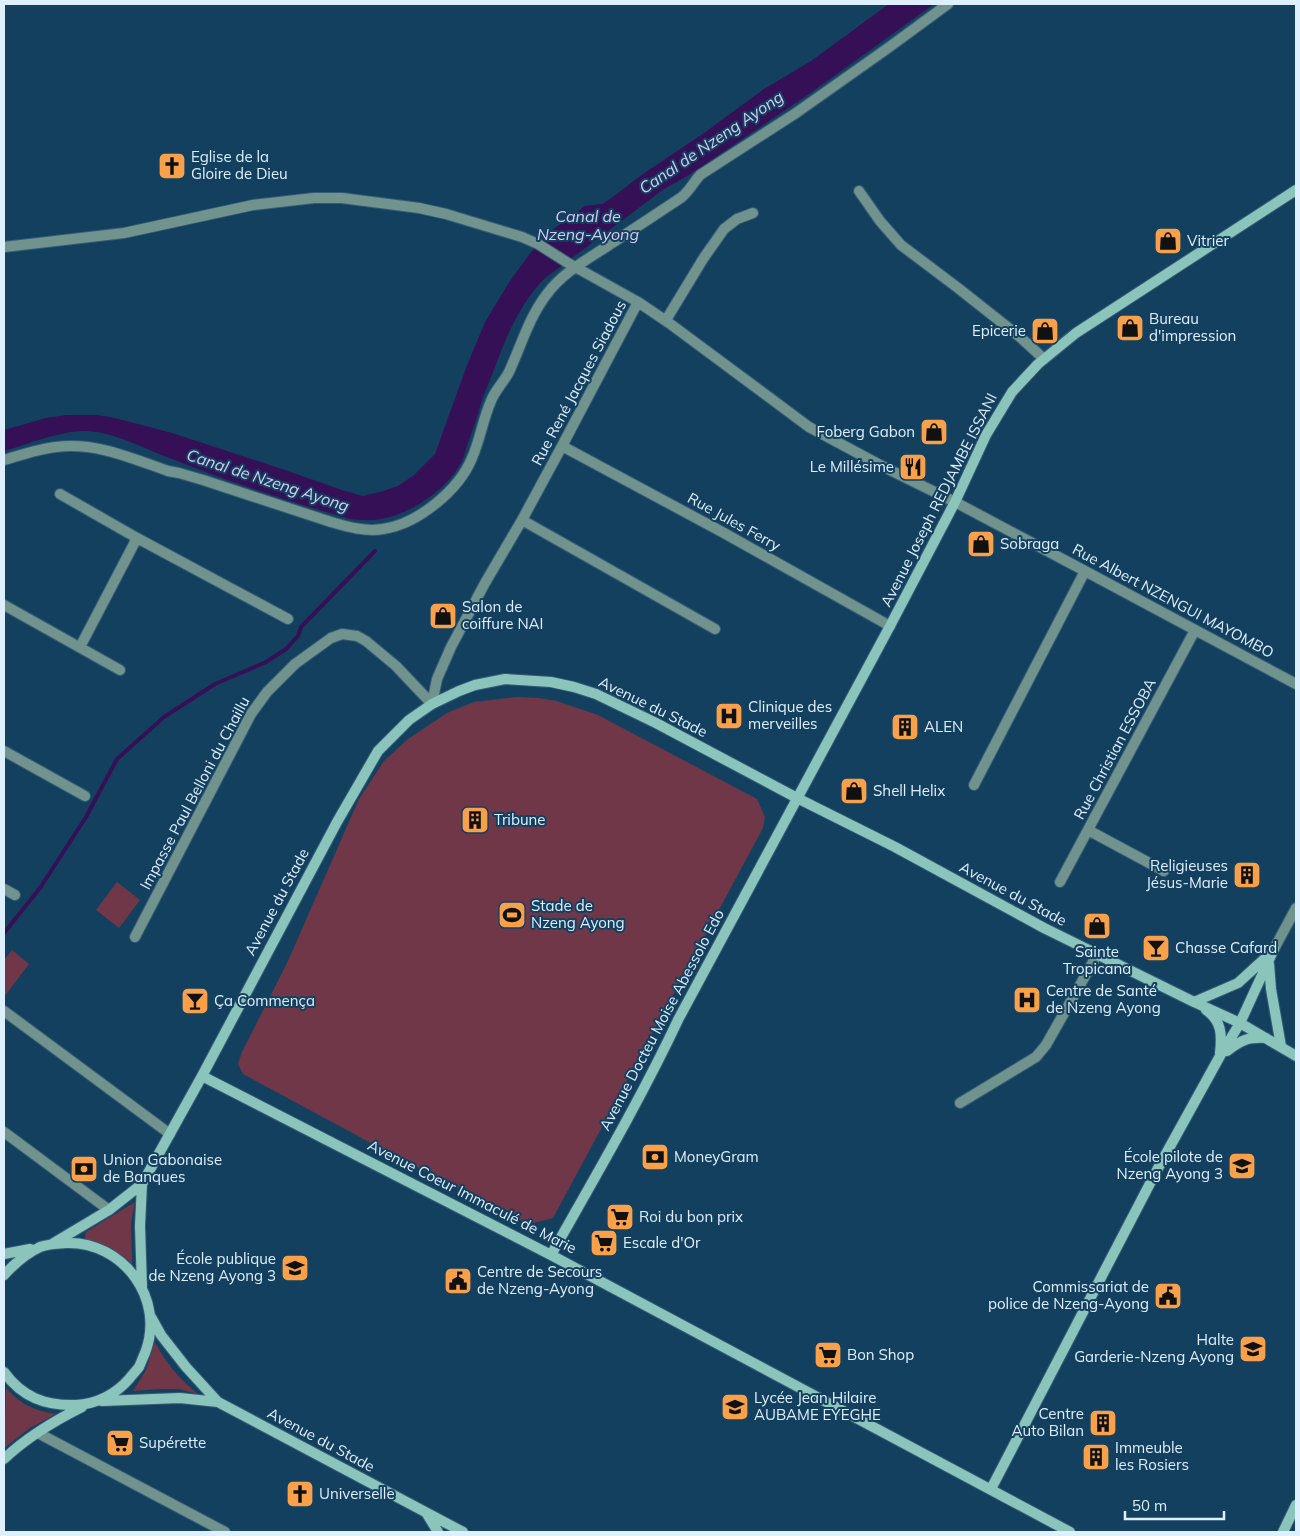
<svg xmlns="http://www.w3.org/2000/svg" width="1300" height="1536" font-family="Mulish,sans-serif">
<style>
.green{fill:#703748}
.water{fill:#351057}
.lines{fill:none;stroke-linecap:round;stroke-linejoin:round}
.stream{stroke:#351057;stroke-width:4}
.street-casing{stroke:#345c78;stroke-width:12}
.secondary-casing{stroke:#345c78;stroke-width:12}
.street{stroke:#70938d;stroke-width:10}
.secondary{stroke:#8bc4ba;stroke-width:10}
.labels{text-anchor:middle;stroke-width:4;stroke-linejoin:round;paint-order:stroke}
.poi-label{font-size:15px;fill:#deeffe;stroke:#14405f;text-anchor:start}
.street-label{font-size:15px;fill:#deeffe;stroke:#14405f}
.water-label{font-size:16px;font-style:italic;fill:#dacaf4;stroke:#14405f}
</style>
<rect width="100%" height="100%" fill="#14405f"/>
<!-- green -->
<path class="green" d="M517,697L539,698L557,701L598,715L757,799L765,817L763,828L553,1218L533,1223L522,1221L382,1149L243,1074L238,1064L242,1052L288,961L359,799L384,761L408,739L447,713L474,702Z
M117,882L140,900L119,928L96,910Z
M12,950L29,964L4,997V960Z
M135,1202L131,1223L132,1264C119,1250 104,1246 87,1241L85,1237L86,1232Z
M155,1342C165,1362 180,1380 198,1394L179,1389H158L133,1391L146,1370Z
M6,1388C20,1404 35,1411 56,1414L30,1428L4,1448Z"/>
<!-- water -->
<path class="water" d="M889,4H934L809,94L689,175L664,189L544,279C518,306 505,340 492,375C489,383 485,391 482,400C478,415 473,429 468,443C466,449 464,456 462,461C448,489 411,514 381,519C370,521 360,520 350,519C290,502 230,482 172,459C144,449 116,432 85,431C59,431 29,444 4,451V430L46,418L66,415H98L115,418L172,433L285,470L345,491L363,496L380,492L398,486L414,475L435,454L466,368L485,322L510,281L531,252L546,238L551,231L585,206L602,204L610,199L643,174L704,133L764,89L811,61Z"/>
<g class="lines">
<!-- stream -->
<path class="stream" d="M4,933L40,888L86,817L117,759L164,717L215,684L266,662L286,649L298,636L301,627L375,551"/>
<defs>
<path id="street" d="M859,191L880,221L901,245L958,288L1020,337L1044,359
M4,247L124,233L253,205L314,198H342L419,208L446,214L522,237L538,244L568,263L638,302L669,323L809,427L880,465L955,502L1085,571L1296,684
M666,320L703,259L724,229L737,219L753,213
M562,446L724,533L890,626
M4,460C21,455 38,449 56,447C96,442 131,458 168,471L179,473L203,480L331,522C348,527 366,532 383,529C418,524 459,490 472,458C480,440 483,419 491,401C495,390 504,382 509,372C521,346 529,317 547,294C563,272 587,260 609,245C634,229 658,213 682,197C690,190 693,183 700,175L796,113L888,48L948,4
M60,494L137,538L288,619
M522,520L715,629
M4,605L120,670
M80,647L137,538
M432,704L437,679L451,647L485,583L522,520L562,446L638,302
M4,751L85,796
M974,785L1085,571
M1088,830L1164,871
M1060,882L1195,630
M4,889L15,895
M135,937L251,714L267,692L295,664L331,638L342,634L357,636L366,641L396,666L432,704
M1274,949L1296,908
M4,1011L170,1134
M960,1103L1036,1057L1046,1045L1097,955
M4,1132L109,1210
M38,1433L225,1532"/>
<path id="secondary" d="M1269,964L1271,989L1281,1046
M1194,1002L1238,983L1272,952
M1206,1010C1222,1021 1222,1035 1220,1053
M1227,1051C1241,1040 1248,1037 1266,1038
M202,1076L551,1255L1070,1532
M52,1244L109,1210L142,1184L202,1076L337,822L378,751L409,720L432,704L459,691L475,685L505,679L551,682L574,687L596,694L656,723L797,798L895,847L1044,928L1194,1002L1240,1023L1296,1056
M4,1254L30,1249
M551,1255C595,1177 641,1099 679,1018L890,626L955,502L986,435L1012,392L1038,364L1076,333L1296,190
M4,1275C15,1263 25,1254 40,1247C48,1244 57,1244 66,1243C123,1241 166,1299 145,1353C143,1357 141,1363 139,1367C136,1371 132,1375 129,1379C116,1394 97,1404 76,1405C45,1406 22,1397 4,1372
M142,1287L140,1226L142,1184
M151,1317L161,1335L186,1367L218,1402L463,1532
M102,1401L180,1398L218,1402
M4,1459C27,1437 54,1421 82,1407
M991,1489L1157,1170L1220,1056L1240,1023L1274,949
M427,1514L438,1532
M1283,1532L1296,1505"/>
</defs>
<!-- street casing -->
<use href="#street" class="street-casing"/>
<!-- secondary casing -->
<use href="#secondary" class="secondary-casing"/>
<!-- street -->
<use href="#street" class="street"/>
<!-- secondary -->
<use href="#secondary" class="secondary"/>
</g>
<!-- icons -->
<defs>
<symbol id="church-square" viewBox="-11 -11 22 22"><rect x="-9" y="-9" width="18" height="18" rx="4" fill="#f8a14a" stroke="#14405f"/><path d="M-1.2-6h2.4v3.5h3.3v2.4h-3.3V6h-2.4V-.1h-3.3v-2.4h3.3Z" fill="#111"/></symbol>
<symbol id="shop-square" viewBox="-11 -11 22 22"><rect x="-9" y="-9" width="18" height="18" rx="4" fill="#f8a14a" stroke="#14405f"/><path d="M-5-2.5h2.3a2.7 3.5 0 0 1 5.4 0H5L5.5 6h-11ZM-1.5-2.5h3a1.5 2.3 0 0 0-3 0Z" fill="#111"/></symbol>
<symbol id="restaurant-square" viewBox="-11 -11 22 22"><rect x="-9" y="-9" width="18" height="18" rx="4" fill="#f8a14a" stroke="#14405f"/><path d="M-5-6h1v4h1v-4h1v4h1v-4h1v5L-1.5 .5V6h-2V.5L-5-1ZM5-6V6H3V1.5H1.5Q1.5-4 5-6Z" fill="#111"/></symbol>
<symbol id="hospital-square" viewBox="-11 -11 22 22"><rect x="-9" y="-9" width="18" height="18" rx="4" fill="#f8a14a" stroke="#14405f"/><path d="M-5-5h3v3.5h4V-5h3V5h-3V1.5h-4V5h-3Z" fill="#111"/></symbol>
<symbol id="building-square" viewBox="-11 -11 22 22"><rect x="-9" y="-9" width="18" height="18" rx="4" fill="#f8a14a" stroke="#14405f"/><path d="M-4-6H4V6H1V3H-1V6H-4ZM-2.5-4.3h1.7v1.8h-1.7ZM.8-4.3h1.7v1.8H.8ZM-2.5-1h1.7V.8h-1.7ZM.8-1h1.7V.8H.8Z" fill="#111"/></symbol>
<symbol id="stadium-square" viewBox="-11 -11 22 22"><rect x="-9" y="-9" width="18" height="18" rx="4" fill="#f8a14a" stroke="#14405f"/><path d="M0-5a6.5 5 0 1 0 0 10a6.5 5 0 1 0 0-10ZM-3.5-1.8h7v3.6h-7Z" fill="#111"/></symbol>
<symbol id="bar-square" viewBox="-11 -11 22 22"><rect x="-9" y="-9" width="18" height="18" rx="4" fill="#f8a14a" stroke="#14405f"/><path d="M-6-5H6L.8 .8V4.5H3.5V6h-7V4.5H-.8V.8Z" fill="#111"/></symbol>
<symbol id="bank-square" viewBox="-11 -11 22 22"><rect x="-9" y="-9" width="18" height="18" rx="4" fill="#f8a14a" stroke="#14405f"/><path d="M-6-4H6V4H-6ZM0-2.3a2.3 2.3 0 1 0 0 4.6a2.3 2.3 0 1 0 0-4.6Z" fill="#111"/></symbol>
<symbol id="school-square" viewBox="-11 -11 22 22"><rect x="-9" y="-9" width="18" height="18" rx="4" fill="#f8a14a" stroke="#14405f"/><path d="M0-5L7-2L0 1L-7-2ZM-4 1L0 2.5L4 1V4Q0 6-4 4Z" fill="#111"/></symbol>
<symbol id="supermarket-square" viewBox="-11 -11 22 22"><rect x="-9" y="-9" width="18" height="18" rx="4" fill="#f8a14a" stroke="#14405f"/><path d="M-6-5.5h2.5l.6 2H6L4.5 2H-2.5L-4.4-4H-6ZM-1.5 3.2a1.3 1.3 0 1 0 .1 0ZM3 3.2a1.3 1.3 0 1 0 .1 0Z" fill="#111"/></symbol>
<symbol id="civic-square" viewBox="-11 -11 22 22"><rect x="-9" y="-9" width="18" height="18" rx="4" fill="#f8a14a" stroke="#14405f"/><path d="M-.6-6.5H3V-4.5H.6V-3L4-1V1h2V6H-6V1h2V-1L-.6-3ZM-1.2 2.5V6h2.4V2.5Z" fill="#111"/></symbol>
</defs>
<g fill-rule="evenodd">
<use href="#church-square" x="156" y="150" width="32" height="32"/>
<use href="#shop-square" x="1152" y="225" width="32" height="32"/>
<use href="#shop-square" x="1114" y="312" width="32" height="32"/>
<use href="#shop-square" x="1029" y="315" width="32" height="32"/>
<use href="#shop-square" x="918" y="416" width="32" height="32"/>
<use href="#restaurant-square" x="897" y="451" width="32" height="32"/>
<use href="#shop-square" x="965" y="528" width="32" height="32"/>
<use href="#shop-square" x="427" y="600" width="32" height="32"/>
<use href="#hospital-square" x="713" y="700" width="32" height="32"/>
<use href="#building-square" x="889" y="711" width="32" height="32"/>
<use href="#shop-square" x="838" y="775" width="32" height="32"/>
<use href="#building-square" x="459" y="804" width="32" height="32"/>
<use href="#building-square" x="1231" y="859" width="32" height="32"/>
<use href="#stadium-square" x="496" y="899" width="32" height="32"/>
<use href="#shop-square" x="1081" y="910" width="32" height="32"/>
<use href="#bar-square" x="1140" y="932" width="32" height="32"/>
<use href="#hospital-square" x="1011" y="984" width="32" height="32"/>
<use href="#bar-square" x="179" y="985" width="32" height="32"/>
<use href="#bank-square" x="639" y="1141" width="32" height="32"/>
<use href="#school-square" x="1226" y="1150" width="32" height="32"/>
<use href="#bank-square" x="68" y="1153" width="32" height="32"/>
<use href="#supermarket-square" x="604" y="1201" width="32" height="32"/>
<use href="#supermarket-square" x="588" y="1227" width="32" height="32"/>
<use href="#school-square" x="279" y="1252" width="32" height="32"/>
<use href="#civic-square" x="442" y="1265" width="32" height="32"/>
<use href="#civic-square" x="1152" y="1280" width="32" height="32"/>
<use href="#school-square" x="1237" y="1333" width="32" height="32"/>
<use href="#supermarket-square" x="812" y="1339" width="32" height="32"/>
<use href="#school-square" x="719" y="1391" width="32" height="32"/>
<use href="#building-square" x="1087" y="1407" width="32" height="32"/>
<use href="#supermarket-square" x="104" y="1427" width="32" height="32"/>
<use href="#building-square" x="1080" y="1441" width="32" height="32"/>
<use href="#church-square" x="284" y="1478" width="32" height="32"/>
</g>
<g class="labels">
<!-- poi labels -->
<g class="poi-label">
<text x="191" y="162">Eglise de la<tspan x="191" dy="17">Gloire de Dieu</tspan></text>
<text x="1187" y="246">Vitrier</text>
<text x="1149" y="324">Bureau<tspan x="1149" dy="17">d'impression</tspan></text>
<text x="1026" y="336" text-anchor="end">Epicerie</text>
<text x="915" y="437" text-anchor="end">Foberg Gabon</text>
<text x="894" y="472" text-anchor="end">Le Millésime</text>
<text x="1000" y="549">Sobraga</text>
<text x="462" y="612">Salon de<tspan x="462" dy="17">coiffure NAI</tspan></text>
<text x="748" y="712">Clinique des<tspan x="748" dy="17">merveilles</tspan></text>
<text x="924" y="732">ALEN</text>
<text x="873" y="796">Shell Helix</text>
<text x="494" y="825">Tribune</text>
<text x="1228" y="871" text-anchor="end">Religieuses<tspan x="1228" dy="17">Jésus-Marie</tspan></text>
<text x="531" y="911">Stade de<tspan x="531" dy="17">Nzeng Ayong</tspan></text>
<text x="1175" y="953">Chasse Cafard</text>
<text x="1097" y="957" text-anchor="middle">Sainte<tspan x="1097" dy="17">Tropicana</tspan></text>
<text x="1046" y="996">Centre de Santé<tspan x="1046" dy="17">de Nzeng Ayong</tspan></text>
<text x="214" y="1006">Ça Commença</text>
<text x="674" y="1162">MoneyGram</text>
<text x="1223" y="1162" text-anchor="end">École pilote de<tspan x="1223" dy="17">Nzeng Ayong 3</tspan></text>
<text x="103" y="1165">Union Gabonaise<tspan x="103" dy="17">de Banques</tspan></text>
<text x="639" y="1222">Roi du bon prix</text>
<text x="623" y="1248">Escale d'Or</text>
<text x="276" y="1264" text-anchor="end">École publique<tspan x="276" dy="17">de Nzeng Ayong 3</tspan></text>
<text x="477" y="1277">Centre de Secours<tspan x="477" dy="17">de Nzeng-Ayong</tspan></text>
<text x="1149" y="1292" text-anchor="end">Commissariat de<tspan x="1149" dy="17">police de Nzeng-Ayong</tspan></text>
<text x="1234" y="1345" text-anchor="end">Halte<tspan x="1234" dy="17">Garderie-Nzeng Ayong</tspan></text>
<text x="847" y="1360">Bon Shop</text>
<text x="754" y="1403">Lycée Jean Hilaire<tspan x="754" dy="17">AUBAME EYEGHE</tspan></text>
<text x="1084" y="1419" text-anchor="end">Centre<tspan x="1084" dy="17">Auto Bilan</tspan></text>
<text x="139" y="1448">Supérette</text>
<text x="1115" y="1453">Immeuble<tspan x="1115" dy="17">les Rosiers</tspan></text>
<text x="319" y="1499">Universelle</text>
</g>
<!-- street labels -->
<g class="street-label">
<text transform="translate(579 383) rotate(-62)" y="5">Rue René Jacques Siadous</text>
<text transform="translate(939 500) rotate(-63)" y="5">Avenue Joseph REDJAMBE ISSANI</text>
<text transform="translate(734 522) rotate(29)" y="5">Rue Jules Ferry</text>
<text transform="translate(1173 601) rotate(28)" y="5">Rue Albert NZENGUI MAYOMBO</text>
<text transform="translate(653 707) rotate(26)" y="5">Avenue du Stade</text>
<text transform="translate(1115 749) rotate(-62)" y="5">Rue Christian ESSOBA</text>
<text transform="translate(195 793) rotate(-62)" y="5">Impasse Paul Belloni du Chaillu</text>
<text transform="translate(1013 894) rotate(28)" y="5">Avenue du Stade</text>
<text transform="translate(277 902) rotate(-62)" y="5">Avenue du Stade</text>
<text transform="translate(662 1020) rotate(-62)" y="5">Avenue Docteu Moise Abessolo Edo</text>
<text transform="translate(472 1197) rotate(27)" y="5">Avenue Coeur Immaculé de Marie</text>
<text transform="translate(321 1440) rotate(28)" y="5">Avenue du Stade</text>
</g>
<!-- water labels -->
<g class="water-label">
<text transform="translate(711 142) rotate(-34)" y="6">Canal de Nzeng Ayong</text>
<text x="588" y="222">Canal de<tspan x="588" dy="18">Nzeng-Ayong</tspan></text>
<text transform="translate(268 480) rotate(18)" y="6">Canal de Nzeng Ayong</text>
</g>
</g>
<!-- border -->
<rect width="1300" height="1536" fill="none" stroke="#deeffe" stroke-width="10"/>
<!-- scale -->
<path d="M1125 1511v8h99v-8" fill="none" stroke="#deeffe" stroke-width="2.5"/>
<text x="1132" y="1511" font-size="15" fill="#deeffe" stroke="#14405f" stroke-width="4" paint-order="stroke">50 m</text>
</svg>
